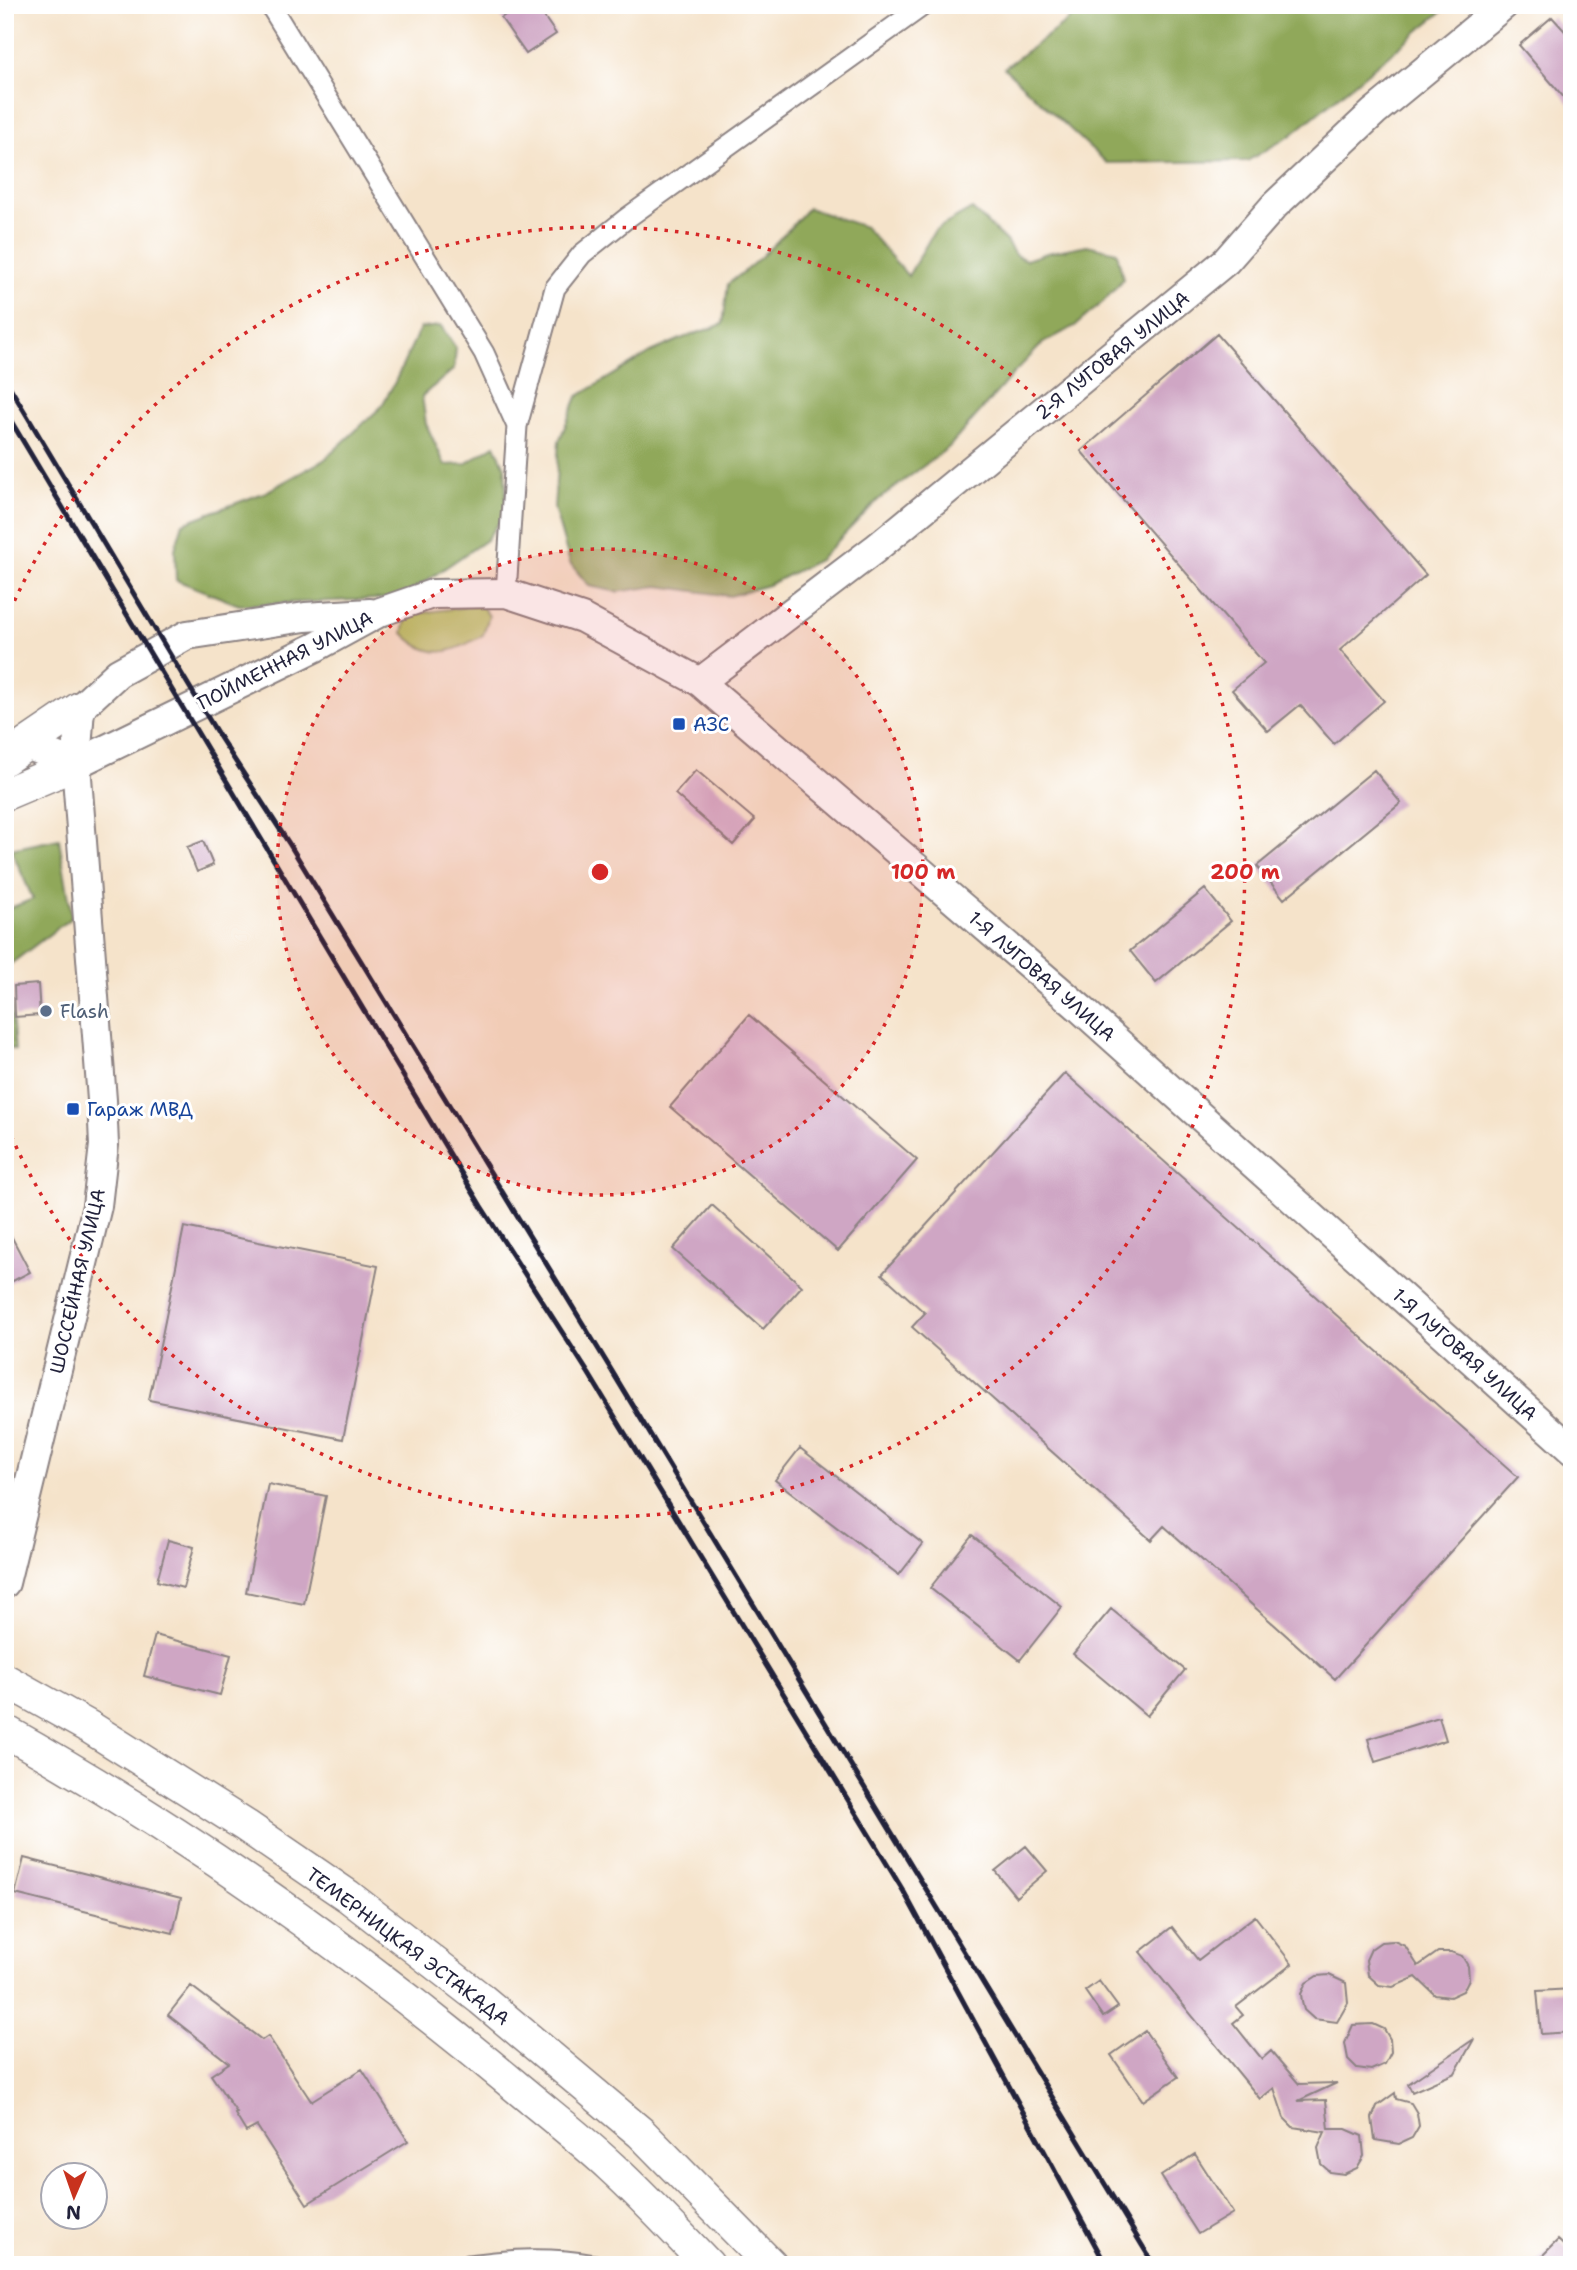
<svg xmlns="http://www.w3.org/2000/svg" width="1577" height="2270" font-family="'Shantell Sans',sans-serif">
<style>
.green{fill:#b5c264;stroke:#6c7250;stroke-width:2}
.forest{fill:#90a85a;stroke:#59654a;stroke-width:2}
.building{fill:#cfa6c4}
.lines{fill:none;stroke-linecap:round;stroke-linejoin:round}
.street-casing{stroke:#8c8282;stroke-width:23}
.secondary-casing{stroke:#8c8282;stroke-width:32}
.primary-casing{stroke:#8c8282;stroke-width:35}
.street{stroke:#fff;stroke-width:19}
.secondary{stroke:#fff;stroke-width:28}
.primary{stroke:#fff;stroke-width:32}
.rail{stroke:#22223b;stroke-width:5}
.ring{fill:none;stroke:#d62828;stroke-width:3.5;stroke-dasharray:3.5 7}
.transit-dot{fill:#1a4fb4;stroke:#fff;stroke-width:2.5}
.service-dot{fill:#5c6f8a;stroke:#fff;stroke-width:2.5}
.labels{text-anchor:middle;stroke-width:6;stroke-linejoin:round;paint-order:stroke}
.street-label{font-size:19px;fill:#22223b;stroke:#fff}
.transit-label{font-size:19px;fill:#164399;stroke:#fff;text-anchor:start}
.service-label{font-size:19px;fill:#4e5e75;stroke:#fff;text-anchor:start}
.centre{fill:#d62828;stroke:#fff;stroke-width:3.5}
.ring-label{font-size:21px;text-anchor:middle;font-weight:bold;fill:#d62828;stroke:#fff;stroke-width:6;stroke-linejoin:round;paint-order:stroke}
</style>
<rect width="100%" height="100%" fill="#fff"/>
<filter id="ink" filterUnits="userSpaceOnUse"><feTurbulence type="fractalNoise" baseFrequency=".0143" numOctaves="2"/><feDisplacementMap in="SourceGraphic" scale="14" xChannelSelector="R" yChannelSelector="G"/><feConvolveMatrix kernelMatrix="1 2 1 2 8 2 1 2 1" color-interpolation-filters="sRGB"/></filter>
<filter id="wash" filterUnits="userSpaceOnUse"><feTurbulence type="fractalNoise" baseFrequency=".00686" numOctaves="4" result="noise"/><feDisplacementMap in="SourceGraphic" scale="28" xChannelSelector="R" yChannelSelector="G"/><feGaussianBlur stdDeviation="1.57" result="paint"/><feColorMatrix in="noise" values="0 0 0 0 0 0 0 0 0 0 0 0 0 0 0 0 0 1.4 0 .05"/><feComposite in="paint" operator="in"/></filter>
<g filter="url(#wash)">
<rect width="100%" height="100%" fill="#f5e3ca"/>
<!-- green -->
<path class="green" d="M481,605L489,616L483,635C452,653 431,662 403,633L406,620L419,613Z"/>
<!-- forest -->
<path class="forest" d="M1089,5H1450L1290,136L1247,161L1107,163L1004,68Z
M808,208L865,227L908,276L935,230L972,209L1006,241L1015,255L1026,260L1047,253L1087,245L1117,252L1123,279L1104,301L1075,326L1043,343L1012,375L949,447L878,500L819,560L768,585L730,596L658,586L617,592L589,586L570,563L554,508L559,441L577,397L651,352L683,338L723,324L728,284C758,262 783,237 808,208Z
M441,326L456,348L454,369L422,396L426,424L445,465L465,464L495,445L505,467L507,511L486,540L401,598L239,605L176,580L175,549L183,523L266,492L324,460L381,407L395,382L420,328Z
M59,839L72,917L8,966L15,1050L5,1046V910L33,899L11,849Z"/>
<g id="blocks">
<!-- building -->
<path class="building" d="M519,5H536L556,34L526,54L501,18Z
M1552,17L1572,39V107L1519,45Z
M1217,334L1426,575L1340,650L1384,701L1334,744L1300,705L1268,731L1232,690L1264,663L1081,451Z
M696,770L755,820L733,845L675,794Z
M1374,770L1401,803L1284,899L1257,866Z
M203,841L213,865L197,872L187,847Z
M1205,889L1231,921L1156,983L1130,951Z
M38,984L40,1015L15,1017L14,986Z
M749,1015L917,1160L838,1251L670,1107Z
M1065,1073L1518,1477L1335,1679L1164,1526L1151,1540L912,1327L925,1313L882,1274Z
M712,1205L802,1286L763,1329L673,1249Z
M5,1224L30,1272L5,1285Z
M184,1227L378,1266L343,1439L149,1400Z
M800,1448L923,1544L899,1575L775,1480Z
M268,1484L326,1496L304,1604L246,1592Z
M972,1535L1062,1607L1020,1660L930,1588Z
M168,1540L194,1547L183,1588L157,1581Z
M1111,1609L1185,1670L1147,1716L1073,1654Z
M155,1635L231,1655L220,1695L144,1676Z
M1439,1717L1446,1740L1375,1762L1368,1739Z
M1026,1846L1047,1871L1016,1897L995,1871Z
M24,1858L181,1898L173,1933L15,1894Z
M1255,1916L1292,1964L1236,2007L1243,2015L1233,2023L1262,2059L1271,2051L1299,2084L1337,2083L1298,2101L1326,2100L1329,2129H1346L1362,2136L1364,2156L1357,2168L1344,2174L1330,2172L1321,2164L1318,2148L1325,2132L1293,2127L1284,2118L1274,2088L1260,2099L1140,1952L1172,1927L1198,1960Z
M1394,1941L1405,1946L1418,1966L1438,1952H1451L1462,1956L1468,1966L1469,1979L1463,1991L1450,1997L1435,1995L1416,1977L1393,1987L1379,1985L1368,1975L1366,1960L1371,1949L1381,1942Z
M1329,1975L1346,1983L1348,2003L1337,2022L1314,2019L1304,2010L1302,2002L1301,1994L1306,1983L1317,1976Z
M1099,1981L1118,2007L1103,2017L1085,1991Z
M191,1986L262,2040L268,2036L311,2101L362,2069L408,2141L307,2204L257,2126L246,2132L235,2114L237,2113L211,2075L229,2063L168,2015Z
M1572,1989V2032L1541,2034L1537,1991Z
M1373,2024L1384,2029L1390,2039L1391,2052L1385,2064L1371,2070L1357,2068L1348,2059L1345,2043L1353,2025Z
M1145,2031L1178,2077L1143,2101L1111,2055Z
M1474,2039L1455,2073L1412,2092L1408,2084Z
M1395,2093L1396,2099L1411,2103L1417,2113L1419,2126L1412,2138L1399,2144L1375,2140L1372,2118L1377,2106Z
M1195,2154L1233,2213L1198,2234L1161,2176Z
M1558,2240L1572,2253V2265H1533Z"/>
</g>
</g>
<g filter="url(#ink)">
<use href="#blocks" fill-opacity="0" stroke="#8c8282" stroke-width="2"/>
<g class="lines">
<defs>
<path id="street" d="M270,5L484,353L517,426L506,593
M517,426L555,288L582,254L627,218L924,5
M469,2265C513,2259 550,2257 595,2265"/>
<path id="secondary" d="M700,682L875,549L1226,261L1275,205L1374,112L1504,5
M26,745L76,764
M76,764L316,647L380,612L432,594L506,593L582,618L700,682L1081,1009L1572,1450
M5,1583L97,1206L104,1145L102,1100L76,764L80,708L118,673L187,635L305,617L370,613"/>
<path id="primary" d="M5,759L80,708
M5,794L76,764
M5,1680L91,1728L246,1826L348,1896L481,1999L641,2133L771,2265
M5,1731C186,1832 355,1952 514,2085C546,2112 580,2138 611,2167C645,2198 676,2232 708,2265"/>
</defs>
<!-- street casing -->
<use href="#street" class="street-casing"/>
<!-- secondary casing -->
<use href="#secondary" class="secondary-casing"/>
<!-- primary casing -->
<use href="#primary" class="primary-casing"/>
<!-- street -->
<use href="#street" class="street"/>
<!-- secondary -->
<use href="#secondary" class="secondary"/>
<!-- primary -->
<use href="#primary" class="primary"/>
<!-- rail -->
<path class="rail" d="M5,379L219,736L290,845L607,1363L1154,2265
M5,411L481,1206L589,1374L904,1892L1106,2265"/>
</g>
</g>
<!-- distance rings -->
<circle cx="600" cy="872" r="323" fill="#d62828" fill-opacity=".12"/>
<g class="ring">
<circle cx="600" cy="872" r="323"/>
<path d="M6 620A645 645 0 1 1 6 1124"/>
</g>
<!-- markers -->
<g class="transit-dot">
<rect x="672" y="717" width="14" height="14" rx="3.5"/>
<rect x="66" y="1102" width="14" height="14" rx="3.5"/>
</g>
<circle class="service-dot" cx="46" cy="1011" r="7"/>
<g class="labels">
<!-- street labels -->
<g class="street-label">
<text transform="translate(1112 355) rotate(-39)" y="7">2-Я ЛУГОВАЯ УЛИЦА</text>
<text transform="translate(285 660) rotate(-27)" y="7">ПОЙМЕННАЯ УЛИЦА</text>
<text transform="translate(1042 976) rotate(41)" y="7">1-Я ЛУГОВАЯ УЛИЦА</text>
<text transform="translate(77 1281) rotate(-77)" y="7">ШОССЕЙНАЯ УЛИЦА</text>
<text transform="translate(1465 1354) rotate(42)" y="7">1-Я ЛУГОВАЯ УЛИЦА</text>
<text transform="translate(408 1946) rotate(37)" y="7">ТЕМЕРНИЦКАЯ ЭСТАКАДА</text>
</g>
<!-- transit labels -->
<g class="transit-label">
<text x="693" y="731">АЗС</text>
<text x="87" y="1116">Гараж МВД</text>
</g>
<!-- service labels -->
<g class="service-label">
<text x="60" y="1018">Flash</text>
</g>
</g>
<circle cx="600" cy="872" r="10" class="centre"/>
<g class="ring-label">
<text x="923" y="879">100 m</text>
<text x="1245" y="879">200 m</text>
</g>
<!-- margin -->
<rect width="1577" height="2270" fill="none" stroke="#fff" stroke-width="28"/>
<!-- north arrow -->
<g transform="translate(74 2196) rotate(182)"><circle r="33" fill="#ffffff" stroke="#a7a7b1" stroke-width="2"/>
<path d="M0-5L12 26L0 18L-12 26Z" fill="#c8321e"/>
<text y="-10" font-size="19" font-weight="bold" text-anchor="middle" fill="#22223b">N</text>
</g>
</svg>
